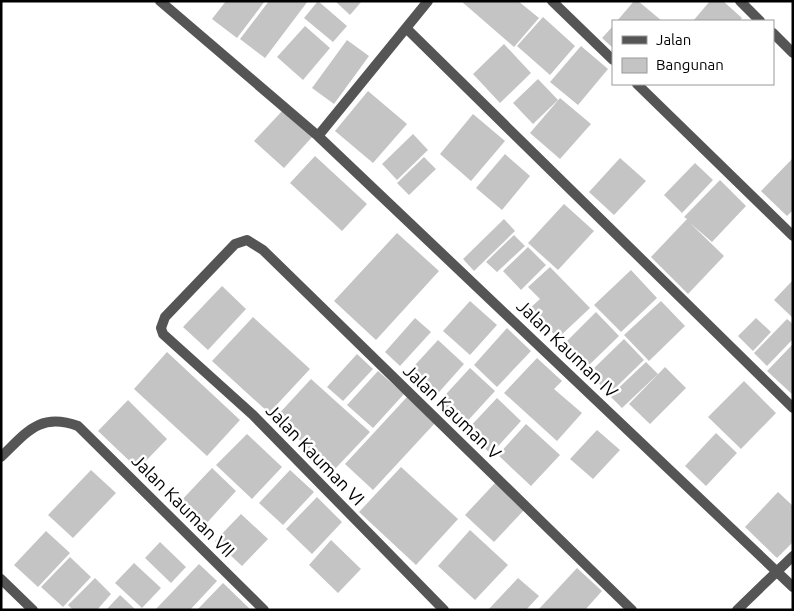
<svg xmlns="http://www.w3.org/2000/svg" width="794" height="611" font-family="Ubuntu,sans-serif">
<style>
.building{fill:#c4c4c4}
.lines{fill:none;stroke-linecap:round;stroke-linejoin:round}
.minor{stroke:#555;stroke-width:10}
.labels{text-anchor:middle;stroke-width:5;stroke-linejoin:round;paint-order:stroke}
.street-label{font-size:18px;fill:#000;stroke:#fff}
</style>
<rect width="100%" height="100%" fill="#fff"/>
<!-- building -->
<path class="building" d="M226,1H265L237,38L212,19Z
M269,1H308L265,58L240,39Z
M318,1L347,26L333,42L304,18Z
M335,1H362L350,15Z
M461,1H518L539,18L514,47Z
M634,1H638L662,21H617Z
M710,1H723L742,18L740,21H693Z
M543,17L575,46L550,75L517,46Z
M305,26L330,48L303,80L277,57Z
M613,26V48L602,38Z
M347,40L369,56L334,104L312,88Z
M504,44L531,73L500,103L473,74Z
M581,46L608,69L578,105L550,82Z
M538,79L558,100L533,124L513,103Z
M368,91L407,124L373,163L335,131Z
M560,98L591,124L560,159L530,133Z
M284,109L313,136L284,168L254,141Z
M473,114L505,141L471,181L440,154Z
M413,134L428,150L397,180L382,164Z
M505,154L530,176L502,210L476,188Z
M315,156L367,204L342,231L290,183Z
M424,157L436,169L409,195L397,183Z
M620,158L646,181L614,215L589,192Z
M793,158V210L787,216L761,191Z
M695,163L713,180L682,213L664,195Z
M720,180L746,206L712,242L690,223L724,256L688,294L651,257L687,219L684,217Z
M564,204L594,231L558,270L528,243Z
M504,219L515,231L474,271L463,259Z
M397,233L439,271L376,340L334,301Z
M514,235L525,246L497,272L486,262Z
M528,247L546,265L521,290L503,271Z
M550,267L590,308L558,338L529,309L540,299L528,287Z
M631,270L657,298L621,332L594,305Z
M793,280V318L774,300Z
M222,286L246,309L208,350L183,327Z
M470,301L497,325L470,355L443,331Z
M661,301L685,326L649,361L624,335Z
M596,312L619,336L586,368L564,344Z
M253,317L310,369L269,413L212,361Z
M415,318L431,332L400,366L385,352Z
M756,318L771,332L753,351L738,336Z
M787,319L793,324V339L767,366L754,353Z
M507,328L531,351L497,387L474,365Z
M624,339L644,360L609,394L589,373Z
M438,340L464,364L432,400L405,376Z
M792,345L793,346V395L767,371Z
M167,352L240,420L207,456L134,389Z
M357,354L373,369L343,401L327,387Z
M537,358L562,381L554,389L582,413L557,441L504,393Z
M646,362L658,374L622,408L610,396Z
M665,367L686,388L650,424L629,404Z
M470,368L495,391L462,427L437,404Z
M378,371L404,394L373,428L347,405Z
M311,379L370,432L333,471L275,418Z
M744,381L776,413L741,449L708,417Z
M407,397L435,423L373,490L345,464Z
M497,398L521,421L491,454L466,431Z
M128,400L167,439L138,469L98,431Z
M526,424L560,455L531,486L498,455Z
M597,430L620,450L593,479L570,459Z
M716,433L737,453L706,486L685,466Z
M247,434L282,467L252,499L216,465Z
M401,467L458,519L416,565L359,512Z
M212,468L236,491L204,526L179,503Z
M91,470L116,493L73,538L48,515Z
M290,470L314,492L283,525L259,503Z
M496,482L525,509L494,542L465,515Z
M778,492L793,506V542L777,558L745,527Z
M317,497L342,522L312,554L286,529Z
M241,514L268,539L242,566L215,541Z
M470,530L508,565L475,600L438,566Z
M46,531L70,553L38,587L14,565Z
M331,540L361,569L338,593L309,565Z
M160,542L186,567L171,583L145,558Z
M70,557L91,577L63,607L41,587Z
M134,563L161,588L142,608L115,583Z
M199,564L217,581L190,610H155Z
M577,568L602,591L585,610H538Z
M95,578L111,594L97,610H73L68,605Z
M518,578L539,596L526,610H488Z
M223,583L251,610H197Z
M120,595L136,610H106Z"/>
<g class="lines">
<!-- minor -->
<path class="minor" d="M160,1L318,136L793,587
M552,1L613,60
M740,1L760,21
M407,29L793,408
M773,33L793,53
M637,84L793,236
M318,136L428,1
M1,457C27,432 40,412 78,426L264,610
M1,579L33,610
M444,610L253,415L163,334L161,328L165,317L235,244L247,240L263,250L632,610
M737,610L793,556"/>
</g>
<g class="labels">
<!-- street labels -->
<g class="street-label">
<text transform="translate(567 349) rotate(44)" y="6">Jalan Kauman IV</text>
<text transform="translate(452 412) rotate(44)" y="6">Jalan Kauman V</text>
<text transform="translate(315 455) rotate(46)" y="6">Jalan Kauman VI</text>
<text transform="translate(183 506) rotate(45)" y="6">Jalan Kauman VII</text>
</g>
</g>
<!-- border -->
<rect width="794" height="611" fill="none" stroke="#000000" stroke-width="5"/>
<!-- legend -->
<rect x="612" y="20" width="162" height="65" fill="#ffffff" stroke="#999999"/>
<rect x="622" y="36" width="25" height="8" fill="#555555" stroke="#999999"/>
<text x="656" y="45" font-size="15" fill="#000000">Jalan</text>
<rect x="622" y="58" width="25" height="15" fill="#c4c4c4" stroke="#999999"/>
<text x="656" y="70" font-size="15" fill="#000000">Bangunan</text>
</svg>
